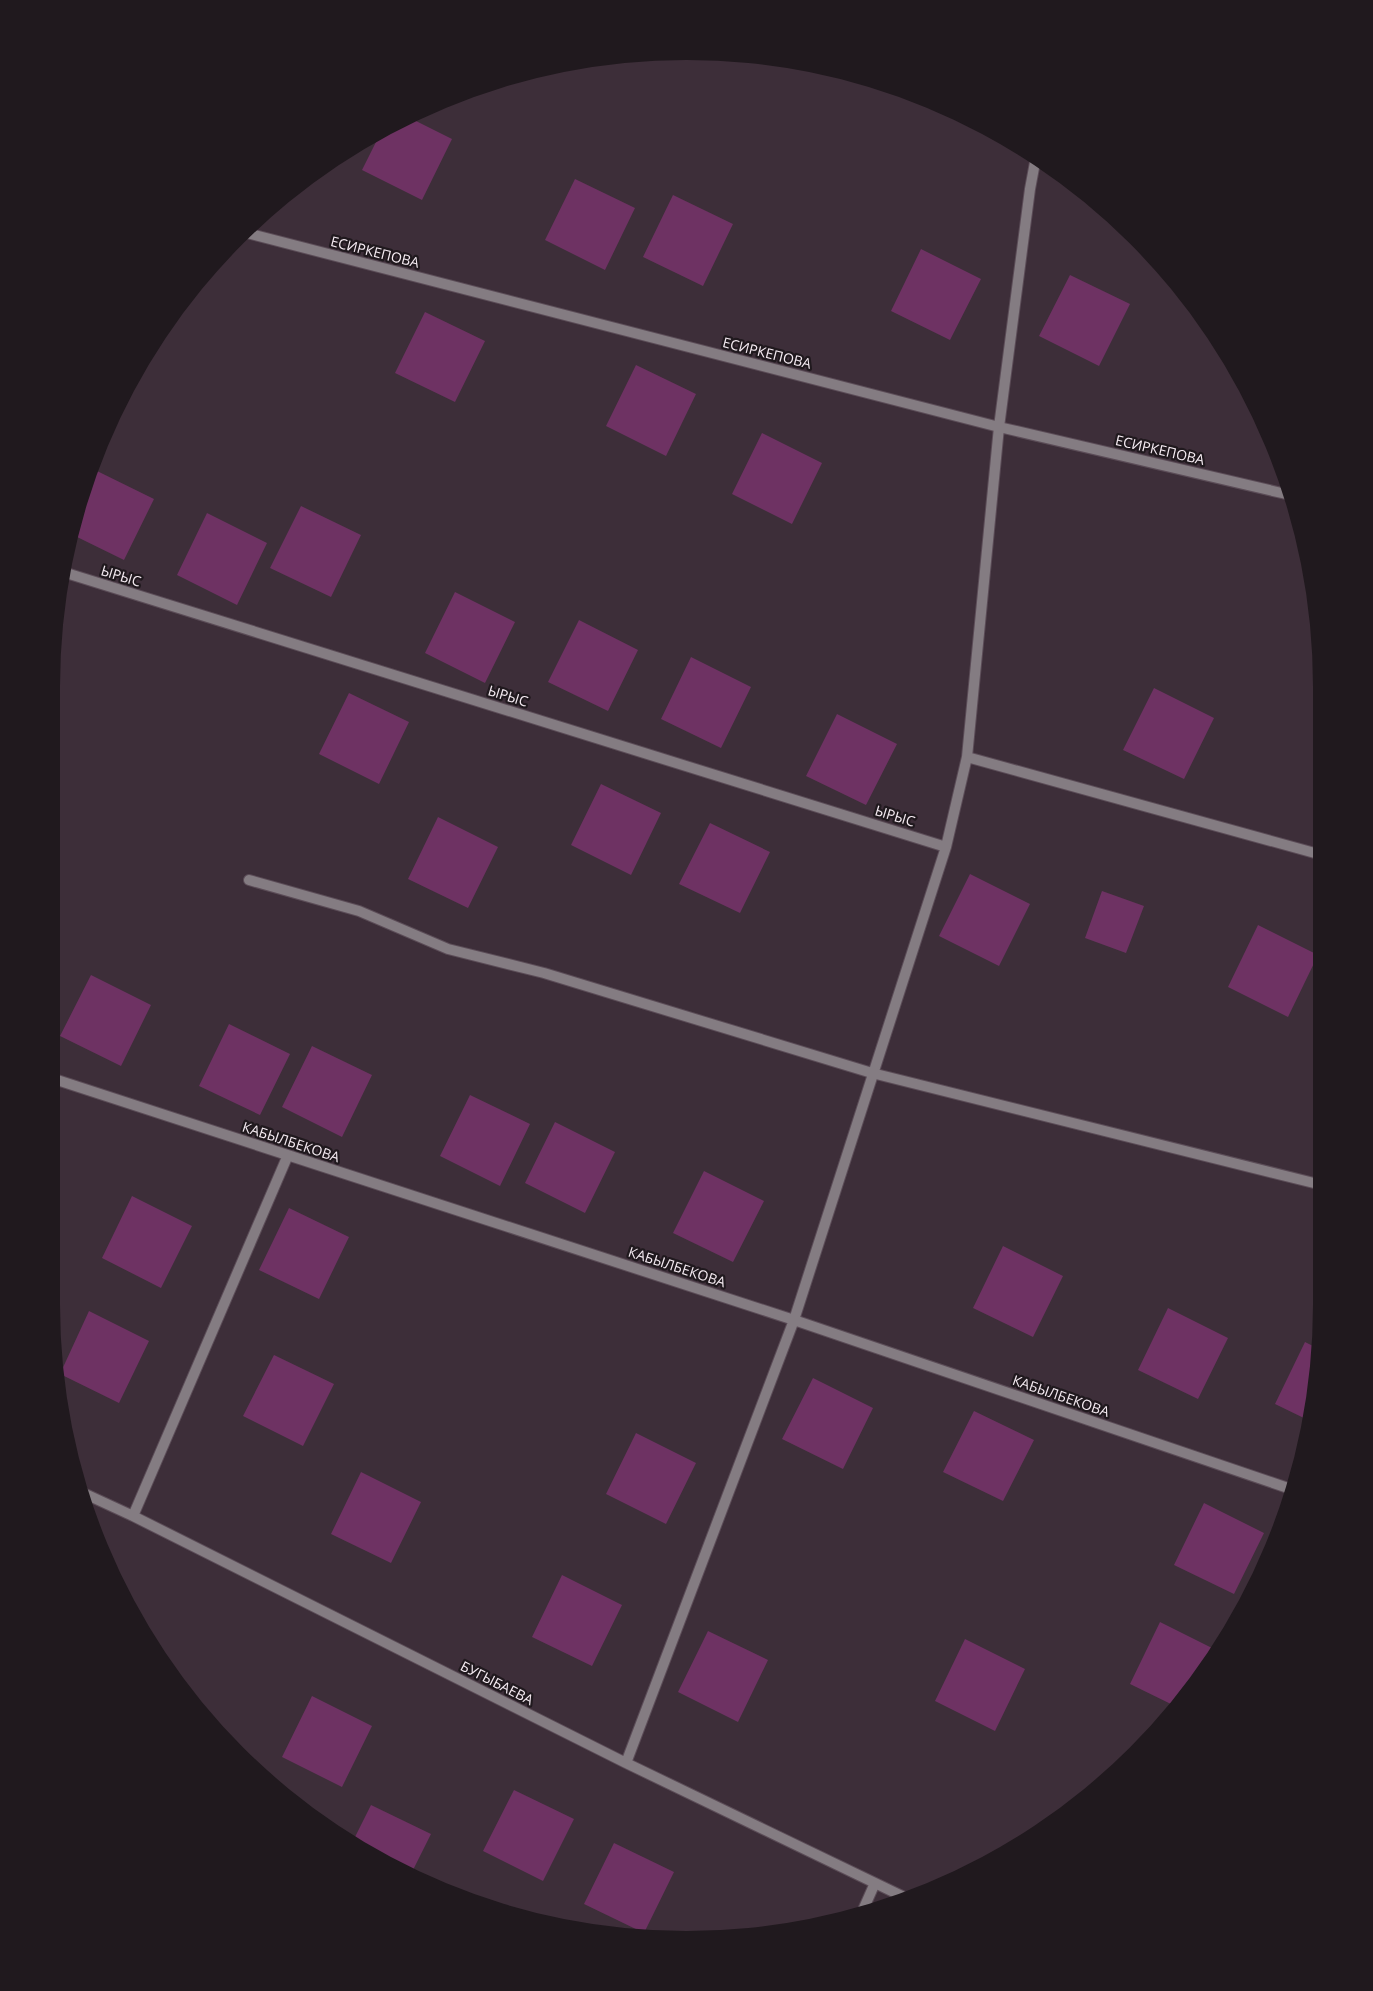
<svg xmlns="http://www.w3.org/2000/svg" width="1373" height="1991" font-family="'Open Sans',sans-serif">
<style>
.building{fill:#6e3263}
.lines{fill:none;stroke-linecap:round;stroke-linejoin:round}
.minor-casing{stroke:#5b4c57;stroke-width:12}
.minor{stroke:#847c82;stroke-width:10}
.labels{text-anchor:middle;stroke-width:4.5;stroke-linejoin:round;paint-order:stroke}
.street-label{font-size:14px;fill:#f6ecf3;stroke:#20191e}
</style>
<rect width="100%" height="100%" fill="#3d2e39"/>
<!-- building -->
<path class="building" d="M410,118L452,139L422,200L362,170L380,134Z
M575,179L635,208L605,270L545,240Z
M673,195L733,224L703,286L643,257Z
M921,249L981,279L950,340L891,311Z
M1070,275L1130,304L1099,366L1039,336Z
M425,312L485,341L455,402L395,373Z
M636,365L696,394L666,456L606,426Z
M762,433L822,463L792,524L732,494Z
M95,470L154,499L124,560L73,535Z
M301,506L361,535L331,597L270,568Z
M207,513L267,543L237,605L177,575Z
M455,592L515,622L485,683L425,653Z
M579,620L638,650L608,711L548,682Z
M691,657L751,687L721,748L661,719Z
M1154,688L1214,718L1184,779L1123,750Z
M349,693L409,722L379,784L319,754Z
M837,714L897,744L866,805L806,776Z
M601,784L661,813L631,875L571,845Z
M438,817L498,847L468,908L408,879Z
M710,823L770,852L740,913L679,884Z
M970,874L1030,904L999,966L939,936Z
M1102,891L1144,906L1126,953L1085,938Z
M1258,925L1318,955L1288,1017L1228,987Z
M91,975L151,1005L121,1066L60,1036Z
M229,1024L290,1054L260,1115L199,1086Z
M312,1046L372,1075L342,1137L282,1107Z
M470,1095L530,1124L500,1186L440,1156Z
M555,1122L615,1152L585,1213L525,1183Z
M704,1171L764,1201L733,1262L673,1233Z
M132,1196L192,1226L161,1288L102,1258Z
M289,1208L349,1237L319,1299L259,1270Z
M1003,1246L1063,1276L1033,1337L973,1308Z
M1168,1308L1228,1338L1198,1399L1138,1370Z
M89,1311L149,1341L119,1403L60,1374Z
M1305,1342L1317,1348L1310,1421L1275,1404Z
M274,1355L334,1384L303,1446L243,1416Z
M813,1378L873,1408L843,1469L782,1439Z
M974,1411L1034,1440L1003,1501L943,1472Z
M636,1433L696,1463L666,1524L606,1494Z
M361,1472L421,1502L391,1563L331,1534Z
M1204,1503L1264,1533L1234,1594L1174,1565Z
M562,1575L622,1605L592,1666L532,1637Z
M1160,1622L1218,1651L1175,1706L1130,1684Z
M708,1631L768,1660L738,1722L678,1692Z
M965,1639L1025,1669L995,1731L935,1701Z
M312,1696L372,1726L342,1787L282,1757Z
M514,1790L574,1819L543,1881L483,1851Z
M371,1805L431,1834L411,1874L352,1843Z
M614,1843L674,1872L644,1933L584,1904Z"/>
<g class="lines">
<defs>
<path id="minor" d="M243,232L999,427L1286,494
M63,572L946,847
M967,757L1322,855
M249,880L359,911L448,949L544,973L872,1073L1322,1185
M51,1078L794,1320L1291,1489
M81,1492L133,1516L626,1763L902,1896
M133,1516L288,1155
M626,1763L794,1320L946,847L967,757L999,427L1030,189L1036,157
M863,1910L875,1883"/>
</defs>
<!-- minor casing -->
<use href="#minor" class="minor-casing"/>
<!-- minor -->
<use href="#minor" class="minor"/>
</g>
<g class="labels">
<!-- street labels -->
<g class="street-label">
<text transform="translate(375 252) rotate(14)" y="5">ЕСИРКЕПОВА</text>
<text transform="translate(767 353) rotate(14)" y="5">ЕСИРКЕПОВА</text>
<text transform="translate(1160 450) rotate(13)" y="5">ЕСИРКЕПОВА</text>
<text transform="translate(121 576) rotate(17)" y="5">ЫРЫС</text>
<text transform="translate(508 696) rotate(17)" y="5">ЫРЫС</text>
<text transform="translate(895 816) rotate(17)" y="5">ЫРЫС</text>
<text transform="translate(291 1142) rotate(18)" y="5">КАБЫЛБЕКОВА</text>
<text transform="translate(677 1267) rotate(18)" y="5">КАБЫЛБЕКОВА</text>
<text transform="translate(1061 1396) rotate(19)" y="5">КАБЫЛБЕКОВА</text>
<text transform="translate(497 1683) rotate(27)" y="5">БУГЫБАЕВА</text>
</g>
</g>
<!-- crop -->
<path d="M0 0H1373V1991H0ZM686 60H687A626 626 0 0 1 1313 686V1305A626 626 0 0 1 687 1931H686A626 626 0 0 1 60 1305V686A626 626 0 0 1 686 60Z" fill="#20191e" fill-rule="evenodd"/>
</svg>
